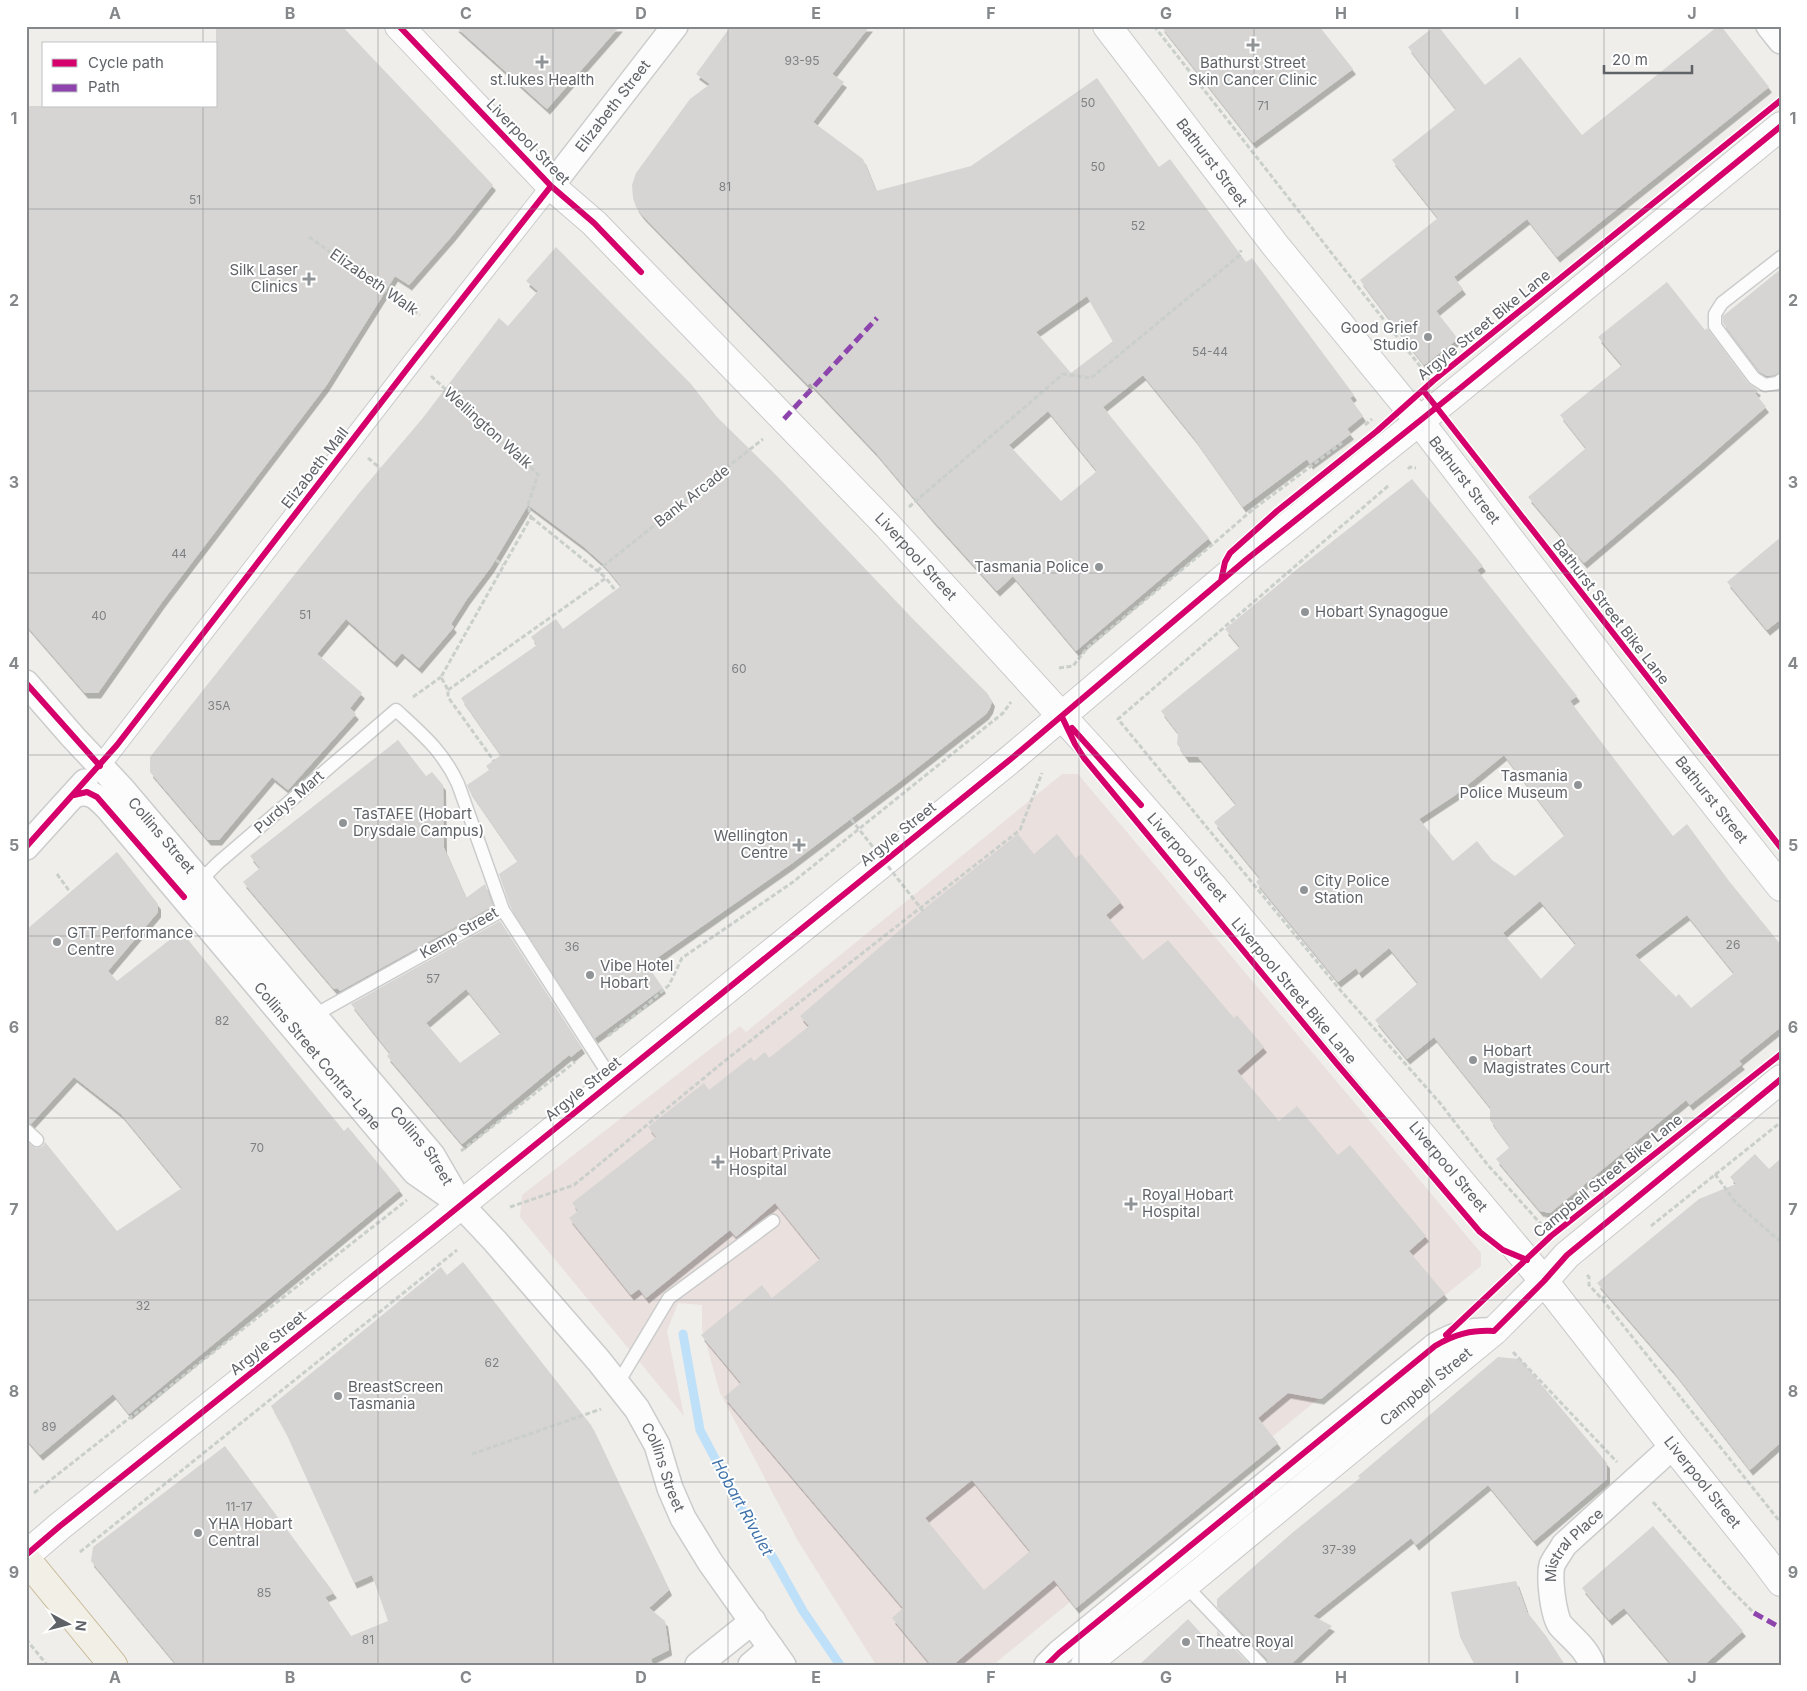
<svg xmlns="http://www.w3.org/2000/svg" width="1807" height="1691" font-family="Inter,sans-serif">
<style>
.medical{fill:#eae0de}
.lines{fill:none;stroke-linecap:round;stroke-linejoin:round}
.stream{stroke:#bfe0f9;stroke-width:9}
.building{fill:#d6d5d3;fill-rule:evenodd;filter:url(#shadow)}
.service-casing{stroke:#cbcccc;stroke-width:15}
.pedestrian-casing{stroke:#cbcccc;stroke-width:21}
.minor-casing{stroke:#cbcccc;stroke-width:28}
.tertiary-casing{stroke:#cbcccc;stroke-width:30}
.secondary-casing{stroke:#cacacb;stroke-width:30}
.trunk-casing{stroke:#c8b996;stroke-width:30}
.path{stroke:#cacfcc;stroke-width:3;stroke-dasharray:5 2.5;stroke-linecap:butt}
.service{stroke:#fdfcfc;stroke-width:12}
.pedestrian{stroke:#fdfcfc;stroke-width:19}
.minor{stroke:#fdfcfc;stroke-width:25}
.tertiary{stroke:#fdfcfc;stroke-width:28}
.secondary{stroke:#fdfcfc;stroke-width:28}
.trunk{stroke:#f2f0e6;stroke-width:28}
.path-bridge{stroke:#cacfcc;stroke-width:3;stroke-dasharray:5 2.5;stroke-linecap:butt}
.quiet{stroke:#8e44ad;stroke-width:5;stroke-dasharray:10 5;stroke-linecap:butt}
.cycleway-casing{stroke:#fff;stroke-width:9}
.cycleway{stroke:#d6006c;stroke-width:6}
.grid{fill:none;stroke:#84888a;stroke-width:1;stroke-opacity:0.55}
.poi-dot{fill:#919496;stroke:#fff;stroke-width:2}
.labels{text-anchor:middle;stroke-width:4;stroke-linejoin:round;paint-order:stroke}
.number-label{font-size:12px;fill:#7e8184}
.poi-label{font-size:15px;fill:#5f6368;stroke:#fff;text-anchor:start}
.street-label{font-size:15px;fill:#5f6368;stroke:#fff}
.water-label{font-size:16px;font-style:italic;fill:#4174aa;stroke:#fff}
.neatline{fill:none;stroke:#84888a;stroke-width:2}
.grid-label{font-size:16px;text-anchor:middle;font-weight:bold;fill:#84888a}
</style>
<defs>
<filter id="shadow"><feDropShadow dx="3" dy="5.5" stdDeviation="0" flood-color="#0004"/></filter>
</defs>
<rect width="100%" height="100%" fill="#efeeea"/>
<!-- medical -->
<path class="medical" d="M1062,774H1078L1481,1253V1266L993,1665H876L798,1541L720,1393L702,1329V1305L678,1303L667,1331L684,1416L520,1217L522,1195L740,1026L746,1032Z"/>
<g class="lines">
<!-- stream -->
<path class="stream" d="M683,1334L700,1430L740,1506L775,1561L803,1611L840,1665"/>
</g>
<!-- building -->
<path class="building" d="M216,26H342L493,185L452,236L409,285L395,276L326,386L162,602L98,693H85L26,625V106H216Z
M455,26H620L547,109Z
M731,26H870L832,74L844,82L813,122L863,159L876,191L971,166L1097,78L1159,167L1170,159L1246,262L1252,258L1354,395L1350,398L1363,416L1347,429L1351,434L1310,464L1307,459L1243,507L1194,438L1143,375L1103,407L1209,538L1076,651L1013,576L997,591L930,517L876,453L810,383L808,385L642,215L636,207L633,198L632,185L636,173L690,99L710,84L696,74ZM1087,296L1113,341L1071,373L1036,332ZM1048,411L1097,471L1061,501L1009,445Z
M1161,26H1319L1353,69L1253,143Z
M1435,26H1438L1485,85L1520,57L1582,135L1718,26H1721L1769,87L1557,257L1527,219L1454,277L1463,289L1436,311L1458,339L1424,365L1360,280L1438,218L1392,160L1456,109L1408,47Z
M556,247L691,384L717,417L777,476L912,618L987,693L992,701L990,708L986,714L898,783L791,864L647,965L663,988L595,1038L510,906L499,874L518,861L469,790L467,785L489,770L486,766L501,755L461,698L537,645L531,637L543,628L556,619L563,629L621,586L604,565L584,547L528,505L491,567L467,599L451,624L454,627L419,668L402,653L394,662L346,619L317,654L362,693L350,708L356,714L288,790L272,777L219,840H208L150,772V757L360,492L422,419L499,318L508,326L538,291L526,281Z
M1781,269V371L1774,375L1767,376L1760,372L1723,323V316Z
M1667,282L1705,330L1707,328L1748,383L1758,390L1755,393L1766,407L1702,463L1584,563L1528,497L1586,448L1560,415L1622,365L1598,337Z
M1412,479L1483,566L1477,570L1577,696L1570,701L1673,836L1687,824L1729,881L1781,945V1027L1739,1061L1742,1064L1690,1105L1686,1100L1550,1213L1540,1211L1496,1159L1510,1147L1490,1120V1107L1434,1037L1407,1059L1375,1020L1418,983L1389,948L1359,973L1356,968L1338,982L1256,882L1260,878L1214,822L1236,804L1198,757H1186L1177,744L1178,733L1161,711L1240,647L1225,629L1296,570ZM1504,755L1565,835L1515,876L1492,860L1477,841L1453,861L1419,819L1454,796ZM1540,901L1576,944L1541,979L1503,933ZM1687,915L1734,973L1691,1008L1679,994L1676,997L1635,955Z
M1781,537V619L1767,630L1727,582Z
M398,740L426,776L432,772L443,785L444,848L466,898L485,884L493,906L340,991L337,988L334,989L243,882L260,868L250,856Z
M1018,834L1034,854L1057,834L1076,858L1081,854L1121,902L1106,915L1143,960L1168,940L1234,1018L1237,1015L1264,1047L1237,1071L1279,1121L1297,1106L1338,1155L1350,1145L1426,1236L1409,1251L1445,1294L1321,1399L1288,1393L1258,1418L1278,1443L1076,1608L1054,1580L953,1665H931L892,1618L903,1608L724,1397L741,1383L701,1335L762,1285L772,1298L820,1259L775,1203L736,1237L730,1230L646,1298L639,1289L631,1295L569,1218L578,1211L572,1203L656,1137L648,1127L704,1083L709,1090L751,1057L754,1061L765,1052L769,1058L809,1026L800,1016L930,904ZM972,1480L1030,1551L984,1590L925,1518Z
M117,852L158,904V912L108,971L117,981L181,931L344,1131L348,1127L400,1190L129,1414L113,1394L40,1455L26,1439V1141L36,1148L43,1146L45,1142L117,1231L182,1188L121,1114L74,1077L31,1124L26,1122V930Z
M500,921L582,1048L571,1057L569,1055L462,1144L387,1056L390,1053L351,1004ZM466,989L501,1033L460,1063L426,1023Z
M1755,1154L1769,1169L1781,1158V1442L1750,1470L1674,1372L1597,1283L1699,1199L1736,1184L1730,1177Z
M463,1262L591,1425L669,1590L649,1608L665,1621L669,1650L651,1659L653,1665H177L91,1561L93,1547L225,1446L334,1593L325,1597L351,1636L388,1621L372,1575L354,1583L286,1433L271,1406L441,1267L447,1275Z
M1498,1357L1520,1359L1607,1463V1479L1534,1541L1488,1485L1416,1545L1411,1538L1313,1616L1332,1626L1290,1665H1269L1267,1659L1217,1607V1599L1292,1533L1360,1478L1358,1476Z
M1653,1526L1743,1631L1704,1665H1672L1624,1608L1609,1620L1582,1588Z
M1516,1581L1527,1612L1546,1636L1565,1665H1475L1460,1637L1451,1592Z
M1188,1619L1217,1651V1631L1250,1665H1139Z"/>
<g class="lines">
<defs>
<path id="service" d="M1781,257L1722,303L1715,314V326L1754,378L1765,385L1777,383L1781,380
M198,883L218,863L396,710C422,734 443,751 458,784L503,910L311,1017
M503,910L613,1081
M26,1130L37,1140
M618,1383L669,1298L773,1221
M1185,1585L1261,1665"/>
<path id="pedestrian" d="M100,766L414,360L551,186"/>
<g id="minor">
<path d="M1769,26L1781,41"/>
<path id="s1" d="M551,186L675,26"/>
<path id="s2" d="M26,683L73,737L122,789L432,1155L461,1205L495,1241L599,1361L637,1409L657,1445L670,1488L683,1518L710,1562L783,1665"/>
<path id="s3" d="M74,795C90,789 97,797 108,808L415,1172L455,1200"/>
<path d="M26,847L85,782"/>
<path d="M698,1665L753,1621"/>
<path d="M751,1665L771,1648"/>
<path d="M1047,1665L1059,1653L1435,1346C1455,1334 1471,1330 1494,1331"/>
<path id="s4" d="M1592,1665C1587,1649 1572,1638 1561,1626C1553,1617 1549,1577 1552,1565C1555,1558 1561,1551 1564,1545L1673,1446"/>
</g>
<g id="tertiary">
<path id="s5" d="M1107,26L1275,245L1419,421L1660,735L1781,887"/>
</g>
<g id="secondary">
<path id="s6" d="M399,26L551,186L594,223L887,525L1099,757L1214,888L1544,1281L1673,1446L1763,1558L1781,1582"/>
<path d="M26,1555L60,1526L430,1230L1012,758L1247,559L1447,399L1781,126"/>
<path id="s7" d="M1085,1665L1185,1585L1494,1331L1544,1281L1567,1255L1781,1079"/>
</g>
<path id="trunk" d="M26,1559L113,1665"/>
</defs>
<!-- service casing -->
<use href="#service" class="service-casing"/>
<!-- pedestrian casing -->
<use href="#pedestrian" class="pedestrian-casing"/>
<!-- minor casing -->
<use href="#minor" class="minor-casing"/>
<!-- tertiary casing -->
<use href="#tertiary" class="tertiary-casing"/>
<!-- secondary casing -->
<use href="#secondary" class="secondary-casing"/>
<!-- trunk casing -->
<use href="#trunk" class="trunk-casing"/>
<!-- path -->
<path class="path" d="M1154,26L1427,375
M309,237L420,315
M431,376L538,474L528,505L531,517L441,677L448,690V697L494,761
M1365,425L1372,419
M368,458L380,468
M1408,469L1410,467L1416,468
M1388,486L1118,719L1341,991L1440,1103L1487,1164L1549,1233
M909,507L1063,374L1091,378L1240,255L1241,250
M531,517L606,578
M496,560L503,565
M597,571L763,439
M1059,668L1073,666L1088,647L1213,544L1251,511L1342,443
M448,690L606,578L615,590
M413,697L441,677
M57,874L70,892
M608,1036L640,1011L669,985L682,958L793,882L1003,713L1011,702
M461,1151L575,1062
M1715,1174L1736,1203L1781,1242
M510,1207L574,1185L727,1059L1020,830L1042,773
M1651,1226L1781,1122
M1587,1275L1589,1277V1285L1602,1299L1781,1523
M1602,1299L1607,1295
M1513,1352L1617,1462
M472,1454L601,1409
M34,1493L407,1200
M1653,1502L1729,1588L1754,1613
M80,1552L457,1250
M26,1639L47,1665"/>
<!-- service -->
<use href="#service" class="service"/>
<!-- pedestrian -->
<use href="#pedestrian" class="pedestrian"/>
<!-- minor -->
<use href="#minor" class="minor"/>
<!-- tertiary -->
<use href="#tertiary" class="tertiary"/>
<!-- secondary -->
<use href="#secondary" class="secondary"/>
<!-- trunk -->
<use href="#trunk" class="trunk"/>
<!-- path-bridge -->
<path class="path-bridge" d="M851,819L923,911"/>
<!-- quiet -->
<path class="quiet" d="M784,419L877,318
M1754,1613L1781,1628"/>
<defs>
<path id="cycleway" d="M399,26L551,186L594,223L641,272
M1423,390L1781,848
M1221,581L1225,562L1230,553L1277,511L1377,431L1433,381L1781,100
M26,683L100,766
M1062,717L1075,744L1084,758L1337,1064L1480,1232L1503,1250L1527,1260
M1072,728L1141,805
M74,795L87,792L97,797L184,897
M26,847L117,745L414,360L551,186
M1446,1335L1551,1236L1781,1054
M26,1555L60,1526L430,1230L1012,758L1247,559L1447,399L1781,126
M1047,1665L1059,1653L1435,1346C1455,1334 1471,1330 1494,1331L1544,1281L1567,1255L1781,1079"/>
</defs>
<!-- cycleway casing -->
<use href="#cycleway" class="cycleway-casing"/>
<!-- cycleway -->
<use href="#cycleway" class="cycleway"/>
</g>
<!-- grid -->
<path class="grid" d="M203,26V44M378,26V1665M553,26V1665M728,26V1665M904,26V1665M1079,26V1665M1254,26V1665M1429,26V1665M1604,26V1665M203,106V1665M26,209H1781M26,391H1781M26,573H1781M26,755H1781M26,936H1781M26,1118H1781M26,1300H1781M26,1482H1781"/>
<!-- markers -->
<g class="poi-dot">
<path d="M1250.5 37.5h5v5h5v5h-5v5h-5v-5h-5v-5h5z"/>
<path d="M539.5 54.5h5v5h5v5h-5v5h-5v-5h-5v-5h5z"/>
<path d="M306.5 271.5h5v5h5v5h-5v5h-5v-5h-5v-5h5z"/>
<circle cx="1428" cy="337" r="5"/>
<circle cx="1099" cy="567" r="5"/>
<circle cx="1305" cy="612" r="5"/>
<circle cx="1578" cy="785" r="5"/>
<circle cx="343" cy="823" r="5"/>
<path d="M796.5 837.5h5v5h5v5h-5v5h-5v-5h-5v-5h5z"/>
<circle cx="1304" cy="890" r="5"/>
<circle cx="57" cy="942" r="5"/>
<circle cx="590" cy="975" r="5"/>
<circle cx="1473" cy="1060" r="5"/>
<path d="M715.5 1154.5h5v5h5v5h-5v5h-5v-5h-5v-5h5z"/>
<path d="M1128.5 1196.5h5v5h5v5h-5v5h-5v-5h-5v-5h5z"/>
<circle cx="338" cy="1396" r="5"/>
<circle cx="198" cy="1533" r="5"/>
<circle cx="1186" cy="1642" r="5"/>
</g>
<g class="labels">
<!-- number labels -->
<g class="number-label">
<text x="802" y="65">93-95</text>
<text x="1088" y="107">50</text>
<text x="1263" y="110">71</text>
<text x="1098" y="171">50</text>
<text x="725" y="191">81</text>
<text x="195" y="204">51</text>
<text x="1138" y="230">52</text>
<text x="1210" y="356">54-44</text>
<text x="179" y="558">44</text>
<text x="305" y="619">51</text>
<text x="99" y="620">40</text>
<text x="739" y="673">60</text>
<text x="219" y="710">35A</text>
<text x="1733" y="949">26</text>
<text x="572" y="951">36</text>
<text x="433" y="983">57</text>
<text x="222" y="1025">82</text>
<text x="257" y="1152">70</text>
<text x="143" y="1310">32</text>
<text x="492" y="1367">62</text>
<text x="49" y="1431">89</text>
<text x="239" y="1511">11-17</text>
<text x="1339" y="1554">37-39</text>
<text x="264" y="1597">85</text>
<text x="368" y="1644">81</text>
</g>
<!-- poi labels -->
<g class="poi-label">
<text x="1253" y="68" text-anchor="middle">Bathurst Street<tspan x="1253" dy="17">Skin Cancer Clinic</tspan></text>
<text x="542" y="85" text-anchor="middle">st.lukes Health</text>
<text x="298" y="275" text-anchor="end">Silk Laser<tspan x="298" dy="17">Clinics</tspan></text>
<text x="1418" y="333" text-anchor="end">Good Grief<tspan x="1418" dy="17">Studio</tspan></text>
<text x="1089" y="572" text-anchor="end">Tasmania Police</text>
<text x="1315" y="617">Hobart Synagogue</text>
<text x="1568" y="781" text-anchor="end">Tasmania<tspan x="1568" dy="17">Police Museum</tspan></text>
<text x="353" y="819">TasTAFE (Hobart<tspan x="353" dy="17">Drysdale Campus)</tspan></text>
<text x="788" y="841" text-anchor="end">Wellington<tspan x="788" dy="17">Centre</tspan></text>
<text x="1314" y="886">City Police<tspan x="1314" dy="17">Station</tspan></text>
<text x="67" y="938">GTT Performance<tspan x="67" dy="17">Centre</tspan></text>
<text x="600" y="971">Vibe Hotel<tspan x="600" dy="17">Hobart</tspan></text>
<text x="1483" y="1056">Hobart<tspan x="1483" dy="17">Magistrates Court</tspan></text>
<text x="729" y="1158">Hobart Private<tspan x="729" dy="17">Hospital</tspan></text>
<text x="1142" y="1200">Royal Hobart<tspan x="1142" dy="17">Hospital</tspan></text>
<text x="348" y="1392">BreastScreen<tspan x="348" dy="17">Tasmania</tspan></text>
<text x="208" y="1529">YHA Hobart<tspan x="208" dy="17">Central</tspan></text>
<text x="1196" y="1647">Theatre Royal</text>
</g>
<!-- street labels -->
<g class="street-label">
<text dy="5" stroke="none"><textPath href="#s1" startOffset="101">Elizabeth Street</textPath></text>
<text transform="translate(528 142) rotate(46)" y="5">Liverpool Street</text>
<text dy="5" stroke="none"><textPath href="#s5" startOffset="172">Bathurst Street</textPath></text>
<text transform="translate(374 282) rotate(35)" y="5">Elizabeth Walk</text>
<text transform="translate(1484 325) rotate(-39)" y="5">Argyle Street Bike Lane</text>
<text transform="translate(488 428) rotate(42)" y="5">Wellington Walk</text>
<text transform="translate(315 468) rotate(-52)" y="5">Elizabeth Mall</text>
<text dy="5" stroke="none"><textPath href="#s5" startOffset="578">Bathurst Street</textPath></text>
<text transform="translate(692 496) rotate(-38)" y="5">Bank Arcade</text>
<text dy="5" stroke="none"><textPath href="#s6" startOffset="741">Liverpool Street</textPath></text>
<text transform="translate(1611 612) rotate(52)" y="5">Bathurst Street Bike Lane</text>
<text dy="5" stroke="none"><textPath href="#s5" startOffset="982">Bathurst Street</textPath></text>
<text transform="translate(289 802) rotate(-41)" y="5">Purdys Mart</text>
<text transform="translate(898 834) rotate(-39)" y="5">Argyle Street</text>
<text dy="5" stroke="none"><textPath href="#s2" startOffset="204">Collins Street</textPath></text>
<text dy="5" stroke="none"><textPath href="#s6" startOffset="1146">Liverpool Street</textPath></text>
<text transform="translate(459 933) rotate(-30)" y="5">Kemp Street</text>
<text transform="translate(1294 991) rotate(50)" y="5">Liverpool Street Bike Lane</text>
<text dy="5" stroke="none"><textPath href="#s3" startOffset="364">Collins Street Contra-Lane</textPath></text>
<text transform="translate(583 1089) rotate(-39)" y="5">Argyle Street</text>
<text dy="5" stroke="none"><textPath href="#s2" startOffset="609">Collins Street</textPath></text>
<text dy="5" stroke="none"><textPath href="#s6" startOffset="1551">Liverpool Street</textPath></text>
<text transform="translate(1608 1176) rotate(-39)" y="5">Campbell Street Bike Lane</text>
<text transform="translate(268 1343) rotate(-39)" y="5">Argyle Street</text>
<text dy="5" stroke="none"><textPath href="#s7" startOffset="440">Campbell Street</textPath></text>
<text dy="5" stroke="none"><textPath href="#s2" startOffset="1014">Collins Street</textPath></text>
<text dy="5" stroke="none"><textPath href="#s6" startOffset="1956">Liverpool Street</textPath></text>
<text dy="5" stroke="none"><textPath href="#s4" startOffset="141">Mistral Place</textPath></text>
</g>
<!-- water labels -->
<g class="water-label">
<text transform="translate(743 1507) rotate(61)" y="6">Hobart Rivulet</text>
</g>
</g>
<!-- border -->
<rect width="1807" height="1691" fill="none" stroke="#ffffff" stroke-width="55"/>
<!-- legend -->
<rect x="42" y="42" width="175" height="65" fill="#ffffff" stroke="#bfc1c3"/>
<rect x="52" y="59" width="25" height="8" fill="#d6006c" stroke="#bfc1c3"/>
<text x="88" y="68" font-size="15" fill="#5f6368">Cycle path</text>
<rect x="52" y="84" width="25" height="8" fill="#8e44ad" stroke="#bfc1c3"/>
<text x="88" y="92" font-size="15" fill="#5f6368">Path</text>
<!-- north arrow -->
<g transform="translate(68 1624) rotate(97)" stroke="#ffffff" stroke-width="4" paint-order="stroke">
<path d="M0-4L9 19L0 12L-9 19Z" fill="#5f6368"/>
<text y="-8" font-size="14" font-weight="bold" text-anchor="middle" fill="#5f6368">N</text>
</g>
<!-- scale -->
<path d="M1604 65v8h88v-8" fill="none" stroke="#5f6368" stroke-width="2.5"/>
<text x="1612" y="65" font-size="15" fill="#5f6368" stroke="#ffffff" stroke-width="4" paint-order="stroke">20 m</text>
<rect x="28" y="28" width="1752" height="1636" class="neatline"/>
<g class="grid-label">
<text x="115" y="19">A</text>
<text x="290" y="19">B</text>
<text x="466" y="19">C</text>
<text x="641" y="19">D</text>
<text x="816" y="19">E</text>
<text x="991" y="19">F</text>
<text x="1166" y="19">G</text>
<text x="1341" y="19">H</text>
<text x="1517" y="19">I</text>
<text x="1692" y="19">J</text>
<text x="14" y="124">1</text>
<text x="1793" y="124">1</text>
<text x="14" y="306">2</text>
<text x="1793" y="306">2</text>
<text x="14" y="488">3</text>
<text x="1793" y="488">3</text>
<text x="14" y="669">4</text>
<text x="1793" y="669">4</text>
<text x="14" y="851">5</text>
<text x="1793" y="851">5</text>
<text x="14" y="1033">6</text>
<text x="1793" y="1033">6</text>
<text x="14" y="1215">7</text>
<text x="1793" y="1215">7</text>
<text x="14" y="1397">8</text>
<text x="1793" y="1397">8</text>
<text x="14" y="1578">9</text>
<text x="1793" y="1578">9</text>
<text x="115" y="1683">A</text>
<text x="290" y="1683">B</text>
<text x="466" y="1683">C</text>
<text x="641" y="1683">D</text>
<text x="816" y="1683">E</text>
<text x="991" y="1683">F</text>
<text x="1166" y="1683">G</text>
<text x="1341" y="1683">H</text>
<text x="1517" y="1683">I</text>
<text x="1692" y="1683">J</text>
</g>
</svg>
